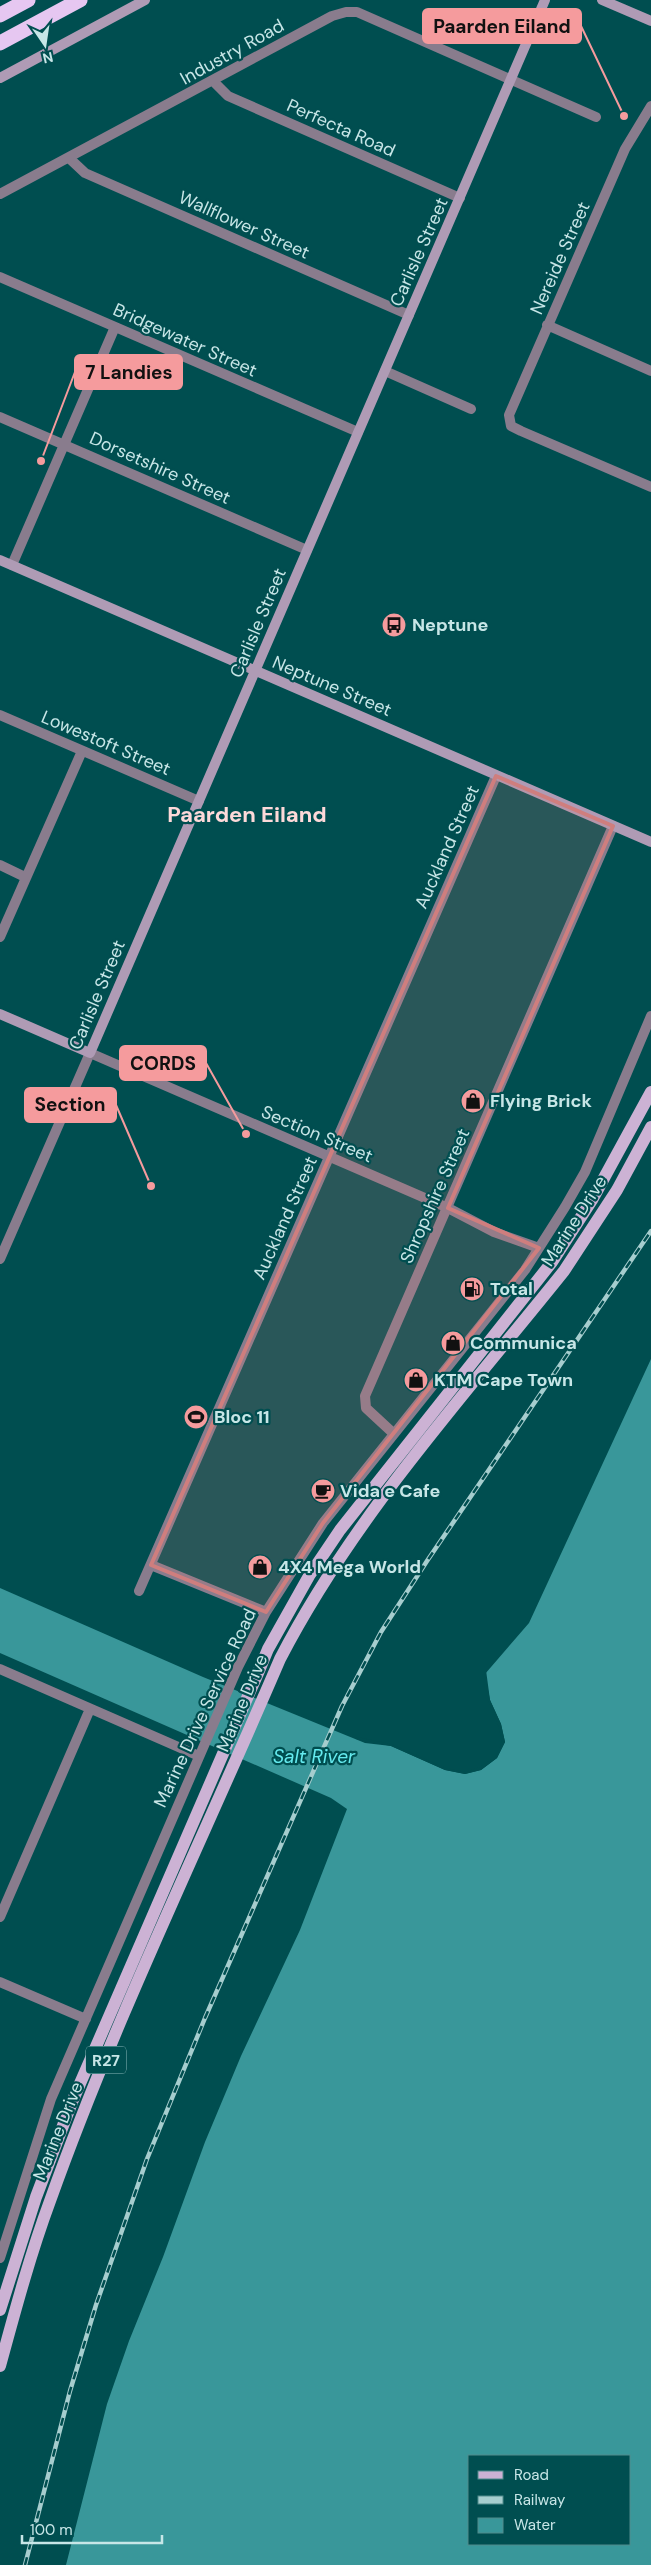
<svg xmlns="http://www.w3.org/2000/svg" width="651" height="2565" font-family="'DM Sans',sans-serif">
<style>
.water{fill:#39979a;fill-rule:evenodd}
.pier{fill:#004e50}
.lines{fill:none;stroke-linecap:round;stroke-linejoin:round}
.street{stroke:#897c8d;stroke-width:10}
.secondary{stroke:#af9bb5;stroke-width:10}
.primary{stroke:#ccb2d4;stroke-width:12}
.highway{stroke:#e6c7f1;stroke-width:15}
.rail-casing{stroke:#a6cdce;stroke-width:4.5}
.rail{stroke:#004e50;stroke-width:2.5;stroke-dasharray:8;stroke-linecap:butt}
.marked{fill:#cf7e7e;fill-opacity:0.2;stroke:#cf7e7e;stroke-width:4;stroke-linejoin:round}
.labels{text-anchor:middle;stroke-width:4.5;stroke-linejoin:round;paint-order:stroke}
.shield{fill:#004e50;stroke:#8bb8ba;stroke-width:1}
.shield-label{font-size:16px;font-weight:bold;fill:#c7e6e7}
.street-label{font-size:18px;fill:#c7e6e7;stroke:#004e50}
.poi-label{font-size:18px;font-weight:bold;fill:#c7e6e7;stroke:#004e50;text-anchor:start}
.water-label{font-size:19px;font-style:italic;fill:#65ebef;stroke:#004e50}
.district-label{font-size:22px;font-weight:bold;fill:#fdd9d9;stroke:#004e50}
.leader{fill:none;stroke:#f59b9d;stroke-width:2}
.callout-dot{fill:#f59b9d;stroke:#004e50;stroke-width:2}
.callout{fill:#f59b9d;stroke:#f59b9d;stroke-width:2}
.callout-label{font-size:19px;text-anchor:middle;font-weight:bold;fill:#111}
</style>
<rect width="100%" height="100%" fill="#004e50"/>
<!-- water -->
<path class="water" d="M651,1359V2565H66L107,2404L129,2341L163,2257L205,2142L241,2056L300,1930L347,1809L331,1798L0,1653V1588L203,1677L365,1743L391,1746L445,1770L465,1774L481,1770L497,1758L505,1742L501,1724L490,1700L485,1674L529,1623ZM470,2456H630V2544H470Z"/>
<!-- pier -->
<path class="pier" d="M486,1670L490,1700L501,1724L505,1742L497,1758L481,1770L465,1774L445,1770L391,1746L356,1739L357,1737L391,1744L446,1768L465,1772L480,1767L495,1757L502,1742L498,1725L488,1701L482,1675Z"/>
<g class="lines">
<!-- street -->
<path class="street" d="M213,81L228,96L460,198
M651,106L625,149L509,415L511,426L521,431L651,487
M69,158L85,173L409,315
M0,194L332,16L346,12H357L596,117
M0,277L358,432
M547,325L651,371
M385,371L471,409
M0,417L307,550
M12,565L115,327
M0,715L199,801
M0,865L25,877
M0,937L82,751
M0,1259L90,1053L448,1208L494,1232L539,1248
M393,1433L366,1408L365,1396L613,826
M151,1565L266,1612
M139,1591L496,776
M0,1669L199,1756
M0,1917L90,1709
M0,1982L86,2019
M0,2258L51,2099L238,1667L266,1612L323,1523L525,1270L565,1207L585,1172L651,1016"/>
<!-- secondary -->
<path class="secondary" d="M602,0L651,21
M0,78L145,0
M0,560L651,842
M0,1014L90,1053L545,0"/>
<!-- primary -->
<path class="primary" d="M0,2310L36,2197L72,2102L258,1673L268,1649L309,1576L340,1530L552,1262L592,1200L651,1092
M0,2366C15,2311 30,2255 50,2201C116,2016 203,1839 280,1659C354,1516 464,1396 564,1271L617,1190L651,1127"/>
<!-- highway -->
<path class="highway" d="M0,15L28,0
M0,43L80,0"/>
<defs>
<path id="rail" d="M25,2565L70,2391L96,2305L147,2159L205,2018L342,1706L381,1632L427,1561L651,1231"/>
</defs>
<!-- rail casing -->
<use href="#rail" class="rail-casing"/>
<!-- rail -->
<use href="#rail" class="rail"/>
</g>
<!-- marked area -->
<path class="marked" d="M496,776L613,826L448,1208L539,1248L323,1523L266,1612L151,1565Z"/>
<!-- icons -->
<defs>
<symbol id="bus-disc" viewBox="-11 -11 22 22"><circle r="9.5" fill="#f59b9d" stroke="#004e50"/><path d="M-5-6H5V4H4V6H2V4H-2V6H-4V4H-5ZM-3.5-4V0h7V-4ZM-3.5 1.2v1.5H-2V1.2ZM2 1.2v1.5H3.5V1.2Z" fill="#111"/></symbol>
<symbol id="shop-disc" viewBox="-11 -11 22 22"><circle r="9.5" fill="#f59b9d" stroke="#004e50"/><path d="M-5-2.5h2.3a2.7 3.5 0 0 1 5.4 0H5L5.5 6h-11ZM-1.5-2.5h3a1.5 2.3 0 0 0-3 0Z" fill="#111"/></symbol>
<symbol id="fuel-disc" viewBox="-11 -11 22 22"><circle r="9.5" fill="#f59b9d" stroke="#004e50"/><path d="M-5.5-6h7V0h2V4h1.3V-2.5L3-4.5l.8-.8L6-3V5H2.5V1h-1V6h-7ZM-4.2-4.7v3.2H.2V-4.7Z" fill="#111"/></symbol>
<symbol id="stadium-disc" viewBox="-11 -11 22 22"><circle r="9.5" fill="#f59b9d" stroke="#004e50"/><path d="M0-5a6.5 5 0 1 0 0 10a6.5 5 0 1 0 0-10ZM-3.5-1.8h7v3.6h-7Z" fill="#111"/></symbol>
<symbol id="cafe-disc" viewBox="-11 -11 22 22"><circle r="9.5" fill="#f59b9d" stroke="#004e50"/><path d="M-5.5-4.5H6V0H3Q3 3.5 0 3.5H-2.5Q-5.5 3.5-5.5 0ZM3-3.2v2h1.7v-2ZM-6 4.5H4V6H-6Z" fill="#111"/></symbol>
</defs>
<g fill-rule="evenodd">
<use href="#bus-disc" x="380" y="611" width="28" height="28"/>
<use href="#shop-disc" x="459" y="1087" width="28" height="28"/>
<use href="#fuel-disc" x="458" y="1275" width="28" height="28"/>
<use href="#shop-disc" x="439" y="1329" width="28" height="28"/>
<use href="#shop-disc" x="402" y="1366" width="28" height="28"/>
<use href="#stadium-disc" x="182" y="1403" width="28" height="28"/>
<use href="#cafe-disc" x="309" y="1477" width="28" height="28"/>
<use href="#shop-disc" x="246" y="1553" width="28" height="28"/>
</g>
<g class="labels">
<!-- shield labels -->
<rect class="shield" x="86" y="2046.5" width="40" height="27" rx="4"/>
<g class="shield-label">
<text x="106" y="2066">R27</text>
</g>
<!-- street labels -->
<g class="street-label">
<text transform="translate(232 52) rotate(-29)" y="6">Industry Road</text>
<text transform="translate(341 128) rotate(24)" y="6">Perfecta Road</text>
<text transform="translate(244 225) rotate(24)" y="6">Wallflower Street</text>
<text transform="translate(419 252) rotate(-66)" y="6">Carlisle Street</text>
<text transform="translate(560 258) rotate(-66)" y="6">Nereide Street</text>
<text transform="translate(185 340) rotate(24)" y="6">Bridgewater Street</text>
<text transform="translate(160 468) rotate(24)" y="6">Dorsetshire Street</text>
<text transform="translate(258 623) rotate(-67)" y="6">Carlisle Street</text>
<text transform="translate(332 686) rotate(23)" y="6">Neptune Street</text>
<text transform="translate(106 743) rotate(23)" y="6">Lowestoft Street</text>
<text transform="translate(447 847) rotate(-66)" y="6">Auckland Street</text>
<text transform="translate(97 995) rotate(-67)" y="6">Carlisle Street</text>
<text transform="translate(317 1134) rotate(23)" y="6">Section Street</text>
<text transform="translate(435 1196) rotate(-66)" y="6">Shropshire Street</text>
<text transform="translate(285 1218) rotate(-66)" y="6">Auckland Street</text>
<text transform="translate(574 1221) rotate(-57)" y="6">Marine Drive</text>
<text transform="translate(242 1703) rotate(-67)" y="6">Marine Drive</text>
<text transform="translate(205 1708) rotate(-65)" y="6">Marine Drive Service Road</text>
<text transform="translate(58 2131) rotate(-68)" y="6">Marine Drive</text>
</g>
<!-- poi labels -->
<g class="poi-label">
<text x="412" y="631">Neptune</text>
<text x="490" y="1107">Flying Brick</text>
<text x="490" y="1295">Total</text>
<text x="470" y="1349">Communica</text>
<text x="434" y="1386">KTM Cape Town</text>
<text x="214" y="1423">Bloc 11</text>
<text x="340" y="1497">Vida e Cafe</text>
<text x="278" y="1573">4X4 Mega World</text>
</g>
<!-- water labels -->
<g class="water-label">
<text x="314" y="1763">Salt River</text>
</g>
<!-- district labels -->
<g class="district-label">
<text x="247" y="822">Paarden Eiland</text>
</g>
</g>
<!-- callouts -->
<path class="leader" d="M624 116L581 26M41 461L75 372M246 1134L206 1063M151 1186L116 1105"/>
<g class="callout-dot">
<circle cx="624" cy="116" r="5"/>
<circle cx="41" cy="461" r="5"/>
<circle cx="246" cy="1134" r="5"/>
<circle cx="151" cy="1186" r="5"/>
</g>
<g class="callout">
<rect x="423" y="9" width="158" height="34" rx="5"/>
<rect x="75" y="355" width="107" height="34" rx="5"/>
<rect x="120" y="1046" width="86" height="34" rx="5"/>
<rect x="25" y="1088" width="91" height="34" rx="5"/>
</g>
<g class="callout-label">
<text x="502" y="33">Paarden Eiland</text>
<text x="129" y="379">7 Landies</text>
<text x="163" y="1070">CORDS</text>
<text x="70" y="1111">Section</text>
</g>
<!-- legend -->
<rect x="468" y="2455" width="162" height="90" fill="#004e50" stroke="#508b8c"/>
<rect x="478" y="2471" width="25" height="8" fill="#ccb2d4" stroke="#508b8c"/>
<text x="514" y="2480" font-size="15" fill="#c7e6e7">Road</text>
<rect x="478" y="2496" width="25" height="8" fill="#a6cdce" stroke="#508b8c"/>
<text x="514" y="2505" font-size="15" fill="#c7e6e7">Railway</text>
<rect x="478" y="2518" width="25" height="15" fill="#39979a" stroke="#508b8c"/>
<text x="514" y="2530" font-size="15" fill="#c7e6e7">Water</text>
<!-- north arrow -->
<g transform="translate(45 45) rotate(167)" stroke="#004e50" stroke-width="4" paint-order="stroke">
<path d="M0-4L9 19L0 12L-9 19Z" fill="#c7e6e7"/>
<text y="-8" font-size="14" font-weight="bold" text-anchor="middle" fill="#c7e6e7">N</text>
</g>
<!-- scale -->
<path d="M22 2535v8h140v-8" fill="none" stroke="#c7e6e7" stroke-width="2.5"/>
<text x="30" y="2535" font-size="15" fill="#c7e6e7" stroke="#004e50" stroke-width="4" paint-order="stroke">100 m</text>
</svg>
